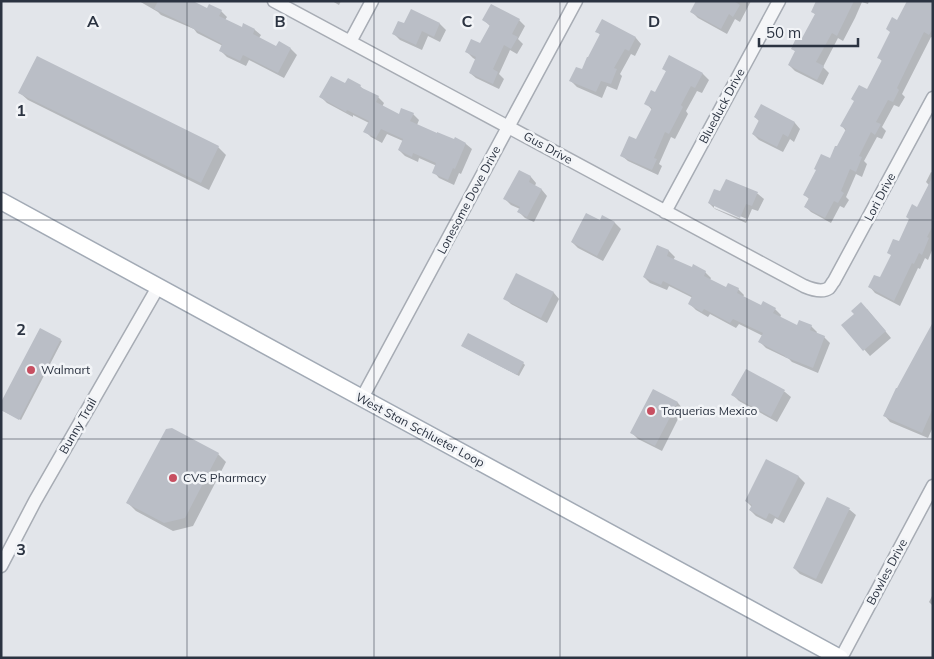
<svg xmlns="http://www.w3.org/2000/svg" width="934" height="659" font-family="Mulish,sans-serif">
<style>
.shadow{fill:#0003;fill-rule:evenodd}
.building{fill:#babec6}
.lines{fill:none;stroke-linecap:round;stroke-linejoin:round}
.minor-casing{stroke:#a7acb4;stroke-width:15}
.major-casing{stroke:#a2aab5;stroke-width:19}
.minor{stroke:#f5f6f8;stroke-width:12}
.major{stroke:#fff;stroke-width:16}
.grid{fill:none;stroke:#2b3341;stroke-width:1;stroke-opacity:0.55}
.poi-dot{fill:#c74f61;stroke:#f2f4f7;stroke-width:2}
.labels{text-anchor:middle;stroke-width:5;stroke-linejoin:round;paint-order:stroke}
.street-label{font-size:12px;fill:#2b3341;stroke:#f2f4f7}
.poi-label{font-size:12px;fill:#2b3341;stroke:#f2f4f7;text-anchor:start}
.grid-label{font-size:16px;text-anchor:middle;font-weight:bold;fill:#2b3341;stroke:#f2f4f7;stroke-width:5;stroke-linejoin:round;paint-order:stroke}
</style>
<rect width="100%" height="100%" fill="#e2e5ea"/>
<!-- shadow -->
<path class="shadow" d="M139,1H191L207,10L221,11L227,17L225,20L242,28L255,30L261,35L259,38L277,48L279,43L291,49L297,55L284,78L249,60L246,66L227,57L221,51L223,46L197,33L194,29L161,15L158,12Z
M332,1H341L339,5Z
M704,1H751L740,22L735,19L727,34L698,18L692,12Z
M826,1H869L868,4L862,2L855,18L843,41L838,38L823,67L829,73L823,85L795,71L789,65L796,52L792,48L803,40L816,15L812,11Z
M933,1V38L931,37L902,94L905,97L899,107L894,105L882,127L886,131L882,139L877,137L864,161L867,164L862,177L856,174L846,197L849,200L844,208L840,206L831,223L811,212L805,206L809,199L805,195L831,160L846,131L842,126L867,91L883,62L879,58L898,22Z
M411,11L440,24L446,30L440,42L428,36L422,50L400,40L394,34L405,25Z
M484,20H519L525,26L518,39L523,44L517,54L510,50L499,74L504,79L499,89L476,78L470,73L476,60L473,58L467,52L480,45L490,26Z
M603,21L636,38L641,44L635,56L631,54L620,74L622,76L617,90L607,86L602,98L577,87L571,81L583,71L601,36L597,31Z
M669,57L703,74L709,80L702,93L697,91L686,111L688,114L675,139L671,137L659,164L662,166L658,175L628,161L622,156L637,140L652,110L646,103L656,94L667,72L663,68Z
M346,85L360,86L364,90L378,97L384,103L382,107L399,115L413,114L419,120L417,125L437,134L466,144L472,149L461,174L459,173L454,185L439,178L434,172L437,166L419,158L418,162L405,156L399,150L403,141L387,134L382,143L371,137L365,131L369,123L353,115V117L327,103L321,97Z
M20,93L218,147L226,155L209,190L28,100Z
M761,106L795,123L800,129L794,142L790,139L783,152L759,140L753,134L760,122L755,117Z
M519,172L531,177L536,183L535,186L542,190L547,196L534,222L525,218L519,212L520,209L511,205L505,199Z
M931,172L933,173V248L928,260L925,258L920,269L918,268L900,306L875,293L870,287L880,279L900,243L929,185L926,182Z
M727,180L758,194L764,199L758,211L752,209L746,223L715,209L709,203L721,193ZM714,205L747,219L746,221L714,208Z
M603,217L615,223L621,229L603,261L578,248L572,242L600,222Z
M657,246L669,251L675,257L673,260L692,268L705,272L711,278L710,280L726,289H738L744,295L743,297L761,307L775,309L781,315L780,318L798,327L811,326L817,332L816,334L824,337L830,343L818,373L792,362L789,359L766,348L760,342L763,336L739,324L736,328L710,314L708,317L696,310L690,304L693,298L669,286L667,290L650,283L644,277Z
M517,275L554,293L559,299L547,323L511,304L505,298Z
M867,309L891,338L870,356L843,325Z
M933,324V427L928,438L890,422L885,416Z
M41,330L62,341L21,420L1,410Z
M469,335L523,363L525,365L519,376L464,347Z
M746,371L785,392L791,397L777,422L739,401L733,395Z
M654,391L678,403L683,409L662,451L638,439L632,433Z
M172,430L218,454L226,462L193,526L173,531L136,511L128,503Z
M766,461L799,477L805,483L784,523L775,518L772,524L756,516L750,510L752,507L746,501Z
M827,499L850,510L856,515L822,584L800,574L794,568Z
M933,594V606L929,602Z"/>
<!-- building -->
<path class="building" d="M158,1H193L207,8L209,4L222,10L219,16L242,27L243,23L255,29L253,34L276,46L279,41L291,48L278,73L243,55L240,61L219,51L222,44L190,27V26L154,9Z
M696,1H734L740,5L733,17L729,14L721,29L690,12Z
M816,1H854L837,36L832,33L816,62L824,66L817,80L788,65L795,51L791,49L797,36L802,38L815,14L811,12Z
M907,1H933V28L929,35L924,32L897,88L899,90L893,102L888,100L876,122L881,124L875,135L871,132L859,156L862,157L856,172L850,169L841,191L844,193L838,203L834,201L825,218L804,207L809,198L803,195L816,170L814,169L821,154L830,158L835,146H837L846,129L840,126L854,101L851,99L859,85L867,89L882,60L877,58L890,32L886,29L892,17L897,20Z
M491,4L520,19L512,34L518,37L511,49L504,45L493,69L498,72L493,84L469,73L476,57L465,52L471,39L480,43L490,25L482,20Z
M411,9L440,23L434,37L422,31L416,45L392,34L398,21L404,23Z
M602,19L636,37L629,51L625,49L614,68L617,69L611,84L601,81L596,92L569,81L576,67L582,69L587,57H588L600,34L595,32Z
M669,55L703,73L695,88L691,86L681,105L683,107L669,134L665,132L654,158L657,159L652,170L620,156L629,136L636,139L652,108L644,104L651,90L655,92L666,71L662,69Z
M37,56L219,146L201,183L18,93Z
M331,76L345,83L348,78L361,85L360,87L379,96L376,102L399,114L401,108L414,113L410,121L437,133V132L454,139L455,137L466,143L455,169L453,168L448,180L432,173L436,163L413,153L412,157L398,150L403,139L381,129L376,138L363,132L369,121L347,110L346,112L319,97Z
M761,104L795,122L788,137L783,134L777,147L752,134L759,120L754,117Z
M519,170L531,176L529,182L542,189L527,217L517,212L520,207L503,199Z
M933,176V225L927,237L929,238L922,255L919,253L914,264L912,263L894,301L868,287L874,275L880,277L891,255L887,253L893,239L899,241L909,219L906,217L912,204L917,207Z
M726,179L758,192L752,206L746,204L740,218L708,203L714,189L720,191Z
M586,213L600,220L602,215L615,222L597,256L571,242Z
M657,245L669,250L667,256L692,267L693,264L706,271L704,276L726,287L728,283L739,288L737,293L761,305L763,301L776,308L773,313L797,325L799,320L812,325L810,330L825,336L813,368L785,357V356L758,342L763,333L733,319L730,323L704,309L702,312L688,304L692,296L663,281L661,285L643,277Z
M516,273L554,292L541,318L503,299Z
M861,302L886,331L863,351L841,325L854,314L851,311Z
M933,322V408L922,433L883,416L896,388H897Z
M40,328L61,339L19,420L1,410V402Z
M468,333L524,362L517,375L461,346Z
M746,369L785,390L771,417L731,395Z
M653,389L678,402L655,446L630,433Z
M172,428L219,453L185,518L164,523L126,503L166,429Z
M766,459L799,476L778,518L769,513L766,519L749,510L752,505L745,501Z
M827,497L850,508L816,579L793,568Z"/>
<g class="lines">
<defs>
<path id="minor" d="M274,1L804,286C811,289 822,293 829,288C831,286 832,283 834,281L933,98
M350,42L372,1
M665,212L779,1
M362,398L576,1
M1,566L35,501L158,287
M841,658L933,486"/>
<path id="major" d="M1,201L362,398L840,658"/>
</defs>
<!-- minor casing -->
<use href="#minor" class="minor-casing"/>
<!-- major casing -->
<use href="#major" class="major-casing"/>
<!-- minor -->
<use href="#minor" class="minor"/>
<!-- major -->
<use href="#major" class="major"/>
</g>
<!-- grid -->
<path class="grid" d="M187,1V658M374,1V658M560,1V658M747,1V658M1,220H933M1,439H933"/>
<!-- markers -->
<g class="poi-dot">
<circle cx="31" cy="370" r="5"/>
<circle cx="651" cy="411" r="5"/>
<circle cx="173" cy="478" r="5"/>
</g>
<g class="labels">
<!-- street labels -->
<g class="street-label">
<text transform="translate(722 106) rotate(-62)" y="4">Blueduck Drive</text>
<text transform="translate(548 148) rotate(29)" y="4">Gus Drive</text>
<text transform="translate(880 197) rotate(-62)" y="4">Lori Drive</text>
<text transform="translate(469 200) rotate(-62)" y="4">Lonesome Dove Drive</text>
<text transform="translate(78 426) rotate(-60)" y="4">Bunny Trail</text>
<text transform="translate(420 430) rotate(28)" y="4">West Stan Schlueter Loop</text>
<text transform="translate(887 572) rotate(-62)" y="4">Bowles Drive</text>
</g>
<!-- poi labels -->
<g class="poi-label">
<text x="41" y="374">Walmart</text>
<text x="661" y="415">Taquerias Mexico</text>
<text x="183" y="482">CVS Pharmacy</text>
</g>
</g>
<g class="grid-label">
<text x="93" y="27">A</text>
<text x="280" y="27">B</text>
<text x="467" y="27">C</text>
<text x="654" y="27">D</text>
<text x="21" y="116">1</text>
<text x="21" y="335">2</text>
<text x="21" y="555">3</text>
</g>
<!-- border -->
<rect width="934" height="659" fill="none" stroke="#2b3341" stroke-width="5"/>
<!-- scale -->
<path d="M759 38v8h99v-8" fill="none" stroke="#2b3341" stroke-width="2.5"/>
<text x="766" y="38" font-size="15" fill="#2b3341" stroke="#f2f4f7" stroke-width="4" paint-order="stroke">50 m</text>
</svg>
